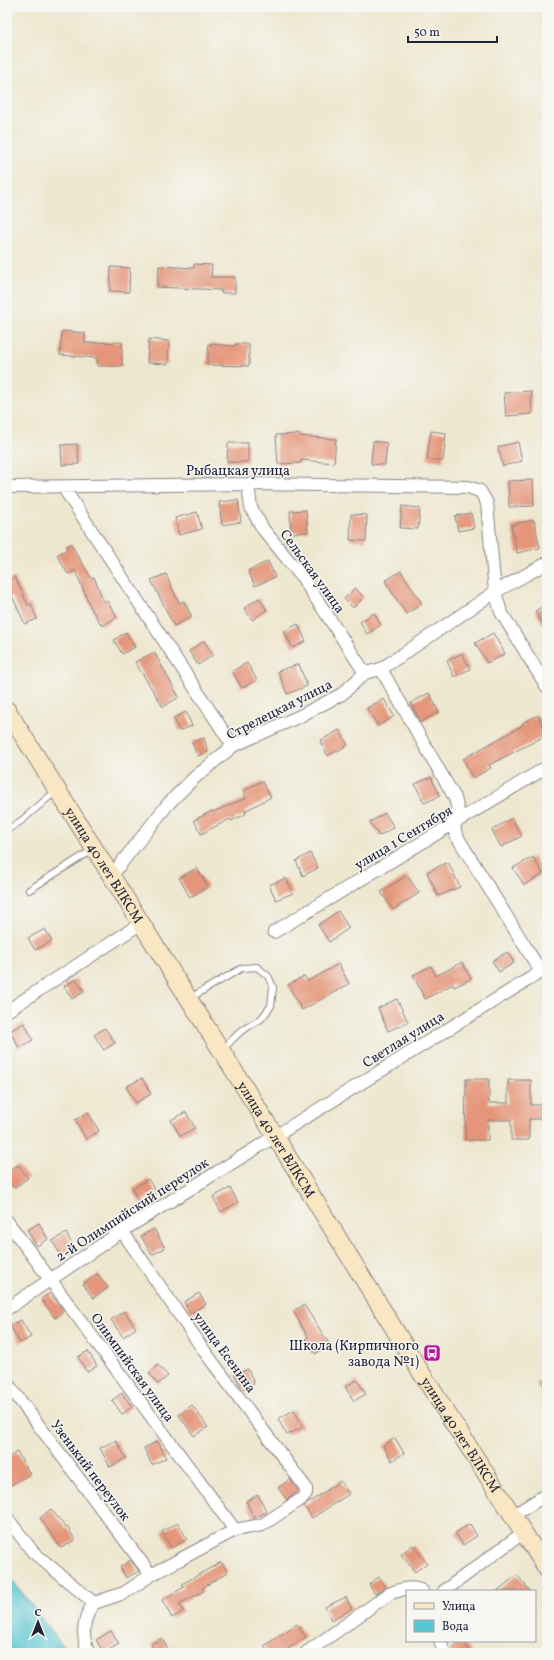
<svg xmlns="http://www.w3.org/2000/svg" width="554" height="1660" font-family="Vollkorn,serif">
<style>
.green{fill:#c4d273;stroke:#737a57}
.water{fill:#5ac6d2;stroke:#3e7486}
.building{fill:#e5967a}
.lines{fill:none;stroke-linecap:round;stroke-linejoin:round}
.lane-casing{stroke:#888485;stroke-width:8}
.street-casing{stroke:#888485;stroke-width:14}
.secondary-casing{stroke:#888485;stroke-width:19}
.lane{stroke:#fff;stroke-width:6}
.street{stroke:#fff;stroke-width:12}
.secondary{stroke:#f9e7c3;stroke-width:17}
.labels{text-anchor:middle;stroke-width:3;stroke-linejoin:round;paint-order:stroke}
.street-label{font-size:14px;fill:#22223b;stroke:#f6f6f2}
.poi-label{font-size:14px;fill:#22223b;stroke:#f6f6f2;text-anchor:end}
</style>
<rect width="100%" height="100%" fill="#f6f6f2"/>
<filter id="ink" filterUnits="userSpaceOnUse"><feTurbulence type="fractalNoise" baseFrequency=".025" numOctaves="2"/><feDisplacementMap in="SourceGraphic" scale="8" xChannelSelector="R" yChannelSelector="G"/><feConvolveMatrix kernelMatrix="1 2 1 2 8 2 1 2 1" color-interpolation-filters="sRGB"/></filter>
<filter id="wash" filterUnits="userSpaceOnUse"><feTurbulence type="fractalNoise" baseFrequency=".012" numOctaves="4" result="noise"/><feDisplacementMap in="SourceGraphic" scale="16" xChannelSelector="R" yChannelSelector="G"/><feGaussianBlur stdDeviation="0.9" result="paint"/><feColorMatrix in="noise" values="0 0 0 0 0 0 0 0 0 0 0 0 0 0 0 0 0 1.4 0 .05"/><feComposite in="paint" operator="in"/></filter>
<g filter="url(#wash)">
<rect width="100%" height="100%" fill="#eee7cf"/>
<!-- green -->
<path class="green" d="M547,1379V1402L537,1384Z"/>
<!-- water -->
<path class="water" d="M7,1573L68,1653H7Z"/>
<g id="blocks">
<!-- building -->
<path class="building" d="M194,264L212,265L211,277H235V293H221V290L157,287L159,266L194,268Z
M111,267L130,268L129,292L110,291Z
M62,331L85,333V343L122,342V366H97V358L60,355Z
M149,339L169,341L168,364L147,363Z
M209,344L235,346V344H249V366L207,365Z
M531,391L532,414L506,416L504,393Z
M431,431L446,433L443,461L427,459Z
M299,434L300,436L336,439L334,463L301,460V463L278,464L276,435Z
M373,441L387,443L385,465L371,464Z
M518,442L522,461L503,466L498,447Z
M228,443H248V462H227Z
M77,444L79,464L62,465L61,445Z
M533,480L534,506L509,507L508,481Z
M238,500L241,522L222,525L219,502Z
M402,506L420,508L418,529L400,528Z
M306,510L308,532L291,533L290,511Z
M197,512L202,529L179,535L175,518Z
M471,513L474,528L458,531L455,516Z
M351,514L367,515L366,541L350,540Z
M534,520L540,548L517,553L511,525Z
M71,544L91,578L94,577L104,602L107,601L117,617L102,626L91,608L75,570L68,574L57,555L67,549L66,546Z
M268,561L275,577L255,586L248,571Z
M401,571L422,604L406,614L385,581Z
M166,574L179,603L184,601L192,617L174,626L151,580Z
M15,577L28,605L31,604L37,619L25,624L12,596L9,598L7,592V581Z
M355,588L364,597L353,608L344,599Z
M259,598L267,610L252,620L244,608Z
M547,604V632L535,611Z
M374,613L381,625L367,634L360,622Z
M298,624L306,641L293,648L284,631Z
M126,632L135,647L122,654L114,640Z
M493,633L505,654L487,663L475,643Z
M204,641L213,655L198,665L189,651Z
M154,652L179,697L163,707L135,662Z
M462,653L470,669L454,677L447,661Z
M247,663L257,680L242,688L232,671Z
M299,664L307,686L287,694L278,671Z
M429,693L439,712L421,722L411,703Z
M384,699L394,716L378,726L367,708Z
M186,712L192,726L179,731L174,718Z
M538,715L547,735L489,765L491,768L473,778L463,759L523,725L522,723Z
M339,730L348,745L328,756L320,741Z
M204,738L208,752L197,756L192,742Z
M431,777L440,796L424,803L415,784Z
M262,781L271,797L245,811L246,814L231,821L230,819L201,834L194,820L212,811L213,812L246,798L243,791Z
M385,813L394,827L379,836L370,822Z
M512,818L522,836L501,847L492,830Z
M310,853L318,868L303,876L296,861Z
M533,857L543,874L524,885L513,868Z
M448,862L460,887L438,896L427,872Z
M197,868L208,887L190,897L179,878Z
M407,875L419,893L393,910L381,892Z
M286,878L293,893L276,900L269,885Z
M338,911L349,928L329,942L318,925Z
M45,929L52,941L35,950L28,938Z
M507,952L514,963L499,972L492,961Z
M462,962L471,979L454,987L453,984L425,999L413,975L431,966L436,976Z
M339,964L349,984L302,1010L288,985L304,976L308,981Z
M76,979L84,992L72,999L64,986Z
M397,999L408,1022L388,1031L378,1008Z
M24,1023L33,1040L19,1048L10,1031Z
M105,1028L115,1043L104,1050L94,1035Z
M142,1078L151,1094L136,1103L126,1087Z
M466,1079H489V1103H508V1080H531V1105H547V1119H529V1140H511V1120H488V1140H465Z
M88,1112L99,1131L86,1139L75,1120Z
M186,1112L195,1128L180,1136L171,1120Z
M18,1165L28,1178L14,1188L7,1179V1172Z
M148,1179L156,1192L140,1203L132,1189Z
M230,1188L238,1202L221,1212L213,1197Z
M39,1223L48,1239L37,1246L27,1230Z
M154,1229L165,1248L152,1255L141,1236Z
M66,1233L75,1249L62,1257L52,1241Z
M98,1274L108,1288L93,1298L83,1284Z
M50,1293L64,1311L55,1318L41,1299Z
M199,1293L206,1304L191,1313L184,1302Z
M304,1305L330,1345L315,1354L305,1339L308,1337L293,1311Z
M124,1311L136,1328L123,1337L111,1320Z
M21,1320L31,1337L20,1343L10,1325Z
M88,1351L97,1366L87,1372L78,1357Z
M158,1365L168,1376L158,1384L149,1373Z
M248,1369L254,1384L242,1389L235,1375Z
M357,1380L366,1394L354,1401L345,1387Z
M122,1393L132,1407L122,1414L112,1400Z
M192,1405L208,1427L194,1436L179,1415Z
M294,1410L303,1427L287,1435L278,1419Z
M395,1438L404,1453L392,1461L383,1446Z
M116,1440L126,1458L110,1467L100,1448Z
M158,1441L166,1458L152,1465L144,1448Z
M17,1452L30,1474L11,1485L7,1478V1458Z
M290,1479L298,1491L287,1500L278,1488Z
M340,1481L349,1494L312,1518L304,1506Z
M258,1495L267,1512L254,1518L246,1501Z
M51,1509L66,1528L68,1527L75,1540L61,1548L40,1518Z
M178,1523L187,1539L171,1548L162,1531Z
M470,1524L477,1536L463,1545L455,1533Z
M413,1545L427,1563L415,1572L401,1554Z
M131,1560L139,1571L126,1578L120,1567Z
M221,1562L228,1572L202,1588L204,1591L179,1604L183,1611L172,1618L162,1600L184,1587L182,1584Z
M517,1575L530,1591H497Z
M379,1577L386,1587L375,1594L369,1584Z
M346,1597L352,1609L331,1620L325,1607Z
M297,1624L306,1637L282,1653H269L264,1646Z
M111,1631L119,1644L104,1653L96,1640Z
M162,1638L168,1649L162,1653H156L151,1644Z
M463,1641L471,1653H451V1649Z"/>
</g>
</g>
<g filter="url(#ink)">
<use href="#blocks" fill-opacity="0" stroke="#888485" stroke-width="1"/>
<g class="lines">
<defs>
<path id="lane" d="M7,830L21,821L56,791
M29,890L94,849
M190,998L242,968L257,967L268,976L273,987L271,1006L261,1019L241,1031L222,1050"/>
<path id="street" d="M248,484L251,508L263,529L302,577L365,673
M7,487L248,484L468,487L480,491L487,503L495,592L501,612L547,687
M63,487L233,746
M381,669L455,798L458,811L454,825L456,835L541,972
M111,876L168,804L193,779L233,746L300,716L342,694L365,673L381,669L495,592L547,563
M274,932L547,767
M7,1011L140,924
M7,1221L235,1530
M7,1309L122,1231L547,968
M7,1383L151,1575
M514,1515L547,1494
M7,1518L33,1552L94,1603C83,1618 81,1636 89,1653
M444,1591L524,1532
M94,1603L124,1593L151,1575L235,1530L262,1525L303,1498L306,1493V1488L205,1352L122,1231
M440,1641L444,1653
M306,1653L389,1594C399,1590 412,1585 422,1591"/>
<g id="secondary">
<path id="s1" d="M7,710L275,1136L422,1374L547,1569"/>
</g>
</defs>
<!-- lane casing -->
<use href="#lane" class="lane-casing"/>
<!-- street casing -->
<use href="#street" class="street-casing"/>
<!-- secondary casing -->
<use href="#secondary" class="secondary-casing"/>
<!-- lane -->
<use href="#lane" class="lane"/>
<!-- street -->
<use href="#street" class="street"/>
<!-- secondary -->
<use href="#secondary" class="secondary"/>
</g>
</g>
<!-- icons -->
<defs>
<symbol id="bus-square" viewBox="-11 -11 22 22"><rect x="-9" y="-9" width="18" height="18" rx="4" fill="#b5179e" stroke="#f6f6f2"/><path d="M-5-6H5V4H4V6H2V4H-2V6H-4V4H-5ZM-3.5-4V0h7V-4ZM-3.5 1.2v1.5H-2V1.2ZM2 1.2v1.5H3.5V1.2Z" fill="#fff"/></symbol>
</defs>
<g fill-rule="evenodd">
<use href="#bus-square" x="422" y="1343" width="20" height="20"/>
</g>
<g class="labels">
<!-- street labels -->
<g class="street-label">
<text x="238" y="475">Рыбацкая улица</text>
<text transform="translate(313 571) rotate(54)" y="5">Сельская улица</text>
<text transform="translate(279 709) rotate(-27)" y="5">Стрелецкая улица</text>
<text transform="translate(403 837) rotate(-31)" y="5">улица 1 Сентября</text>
<text dy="5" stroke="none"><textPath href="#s1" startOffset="183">улица 40 лет ВЛКСМ</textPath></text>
<text transform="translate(403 1039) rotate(-32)" y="5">Светлая улица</text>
<text dy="5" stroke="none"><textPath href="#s1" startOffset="507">улица 40 лет ВЛКСМ</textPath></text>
<text transform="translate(132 1209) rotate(-33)" y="5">2-й Олимпийский переулок</text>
<text transform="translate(225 1352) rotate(54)" y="5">улица Есенина</text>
<text transform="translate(133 1367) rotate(54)" y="5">Олимпийская улица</text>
<text dy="5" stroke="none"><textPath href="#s1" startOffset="855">улица 40 лет ВЛКСМ</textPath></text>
<text transform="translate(91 1470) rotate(53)" y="5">Узенький переулок</text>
</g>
<!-- poi labels -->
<g class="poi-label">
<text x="419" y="1350">Школа (Кирпичного<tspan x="419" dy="16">завода №1)</tspan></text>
</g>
</g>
<!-- margin -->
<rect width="554" height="1660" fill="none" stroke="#f6f6f2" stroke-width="24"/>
<!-- legend -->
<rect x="406" y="1590" width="130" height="52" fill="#f6f6f2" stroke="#a1a1a9"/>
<rect x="414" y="1603" width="20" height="6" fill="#f9e7c3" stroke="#a1a1a9"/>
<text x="442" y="1610" font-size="12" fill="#22223b">Улица</text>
<rect x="414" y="1620" width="20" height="12" fill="#5ac6d2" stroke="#a1a1a9"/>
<text x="442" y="1630" font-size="12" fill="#22223b">Вода</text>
<!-- north arrow -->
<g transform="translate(38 1622)" stroke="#f6f6f2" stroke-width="3" paint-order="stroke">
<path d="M0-3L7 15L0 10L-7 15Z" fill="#22223b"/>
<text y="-6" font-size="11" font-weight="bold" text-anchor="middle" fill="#22223b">С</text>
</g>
<!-- scale -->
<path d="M408 36v6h89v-6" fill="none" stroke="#22223b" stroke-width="2"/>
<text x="414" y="36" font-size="12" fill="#22223b" stroke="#f6f6f2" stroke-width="3" paint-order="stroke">50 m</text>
</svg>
